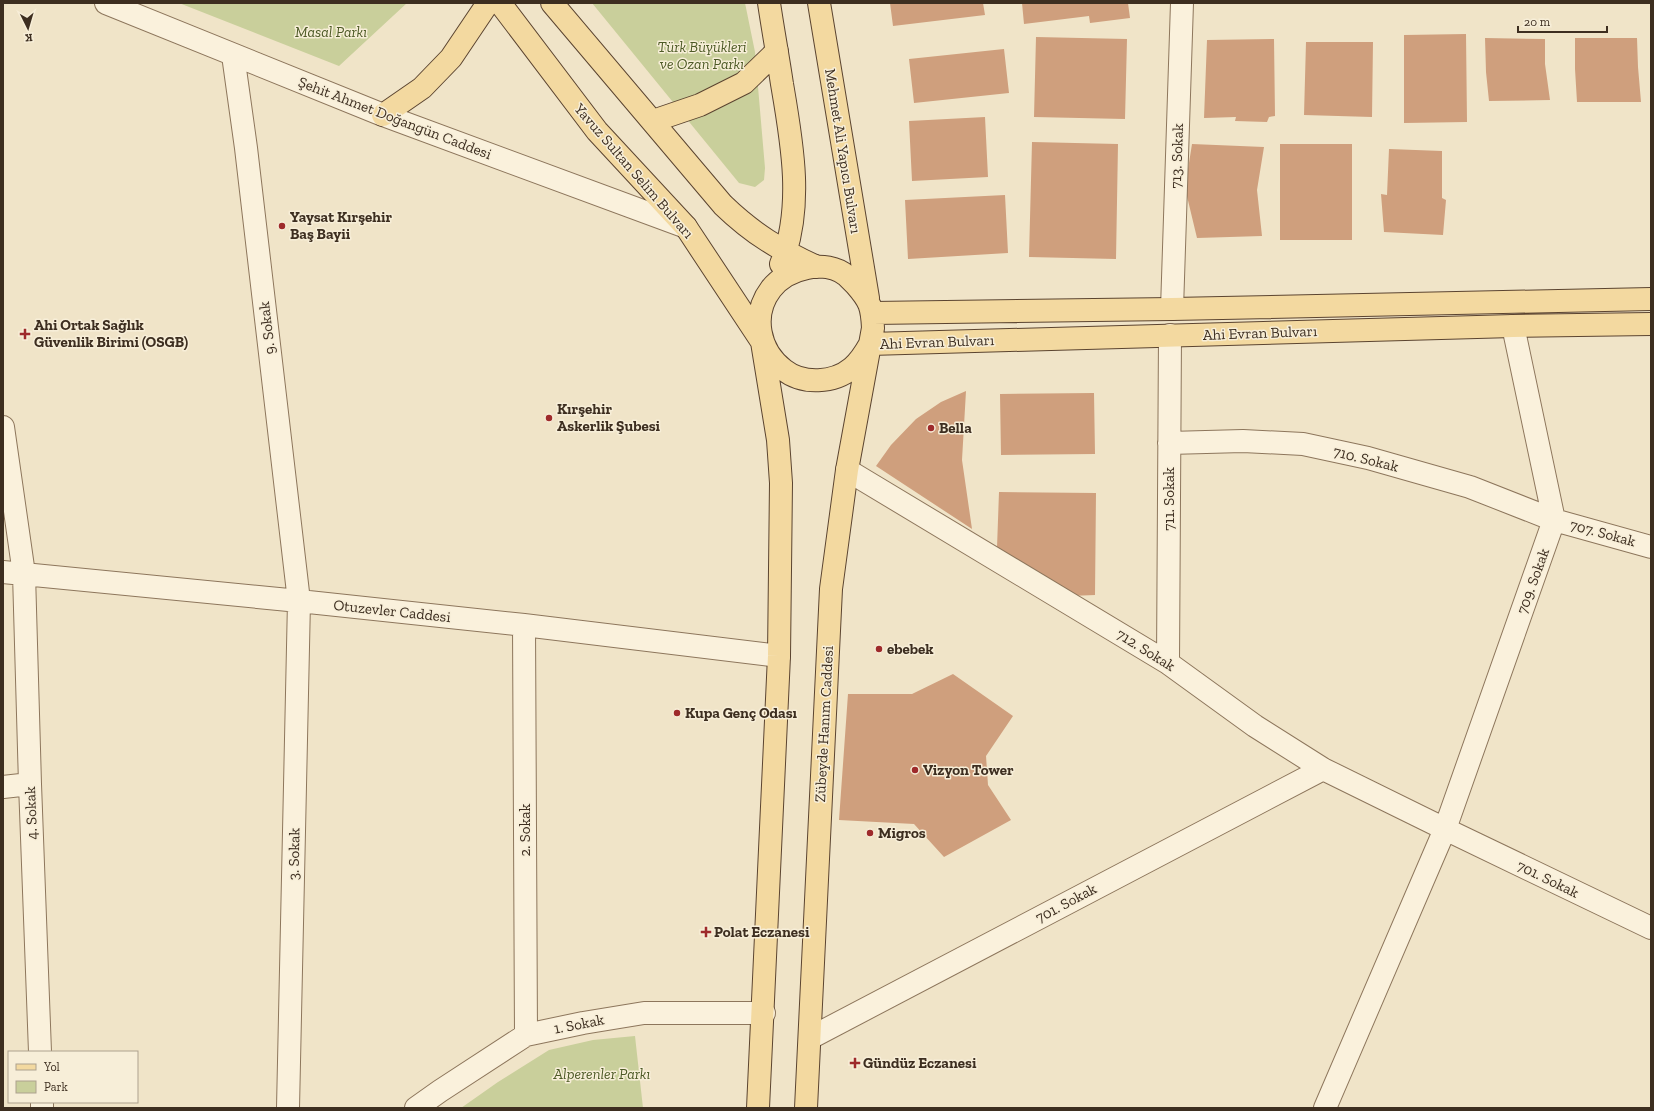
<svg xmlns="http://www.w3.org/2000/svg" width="1654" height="1111" font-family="'Zilla Slab',serif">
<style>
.green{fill:#c9cf9b}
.building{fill:#cf9f7d}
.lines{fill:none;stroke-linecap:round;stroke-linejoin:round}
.minor-casing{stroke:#8d765c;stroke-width:24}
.major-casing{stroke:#5b4430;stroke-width:24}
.minor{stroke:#faf1dc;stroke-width:22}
.major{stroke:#f3d9a0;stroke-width:22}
.poi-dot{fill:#9e2a2b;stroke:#f7eed8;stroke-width:1.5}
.labels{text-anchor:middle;stroke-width:3;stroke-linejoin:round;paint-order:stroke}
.park-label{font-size:15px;font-style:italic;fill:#4d5a26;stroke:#f7eed8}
.street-label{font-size:15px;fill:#3d2e20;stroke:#f7eed8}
.poi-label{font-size:15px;font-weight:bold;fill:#3d2e20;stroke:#f7eed8;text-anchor:start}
</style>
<rect width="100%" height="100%" fill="#f0e4c8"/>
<!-- green -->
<path class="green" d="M179,3H407L339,66Z
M592,3H745L755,52L765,168L764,180L755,187L739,183Z
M635,1036L643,1108H461L498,1082L549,1050L593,1040Z"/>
<!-- building -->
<path class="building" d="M890,3H983L985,15L893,26Z
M1022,3H1128L1130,18L1090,23L1089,16L1024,24Z
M1466,34L1467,122L1404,123V35Z
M1036,37L1127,39L1125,119L1034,117Z
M1485,38L1545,39V64L1550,100L1489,101L1486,72Z
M1575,38H1637L1638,67L1641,102H1577L1575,69Z
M1274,39L1275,116L1269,117L1267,122L1235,121L1236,117L1204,118L1207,40Z
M1306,42H1373L1372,117L1304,115Z
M1004,49L1009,93L914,103L909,59Z
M985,117L988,177L912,181L909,121Z
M1032,142L1118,144L1116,259L1029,257Z
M1192,144L1264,147L1257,190L1262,236L1197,238L1185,188Z
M1280,144H1352V240H1280Z
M1389,149L1442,151V198L1446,200L1443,235L1384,232L1381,194L1387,195Z
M1005,195L1008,253L908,259L905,200Z
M966,391L962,460L972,529L876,466L891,445L916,419L941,402Z
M1094,393L1095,454L1001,455L1000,394Z
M999,492L1096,493L1095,595L1070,596L997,548Z
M953,674L1013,716L986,756L988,785L1011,820L944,857L914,824L839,820L848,694H912Z"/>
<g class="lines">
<defs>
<path id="minor" d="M106,3L383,115L686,227
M233,55L246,148L299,601L288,1108
M1172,309L1182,3
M3,427L24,574L30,784L40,1052
M1169,443L1243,441L1303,444L1368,458L1470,487L1554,520L1651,547
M847,470L1168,663L1255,726L1323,769L1445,829L1651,928
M3,572L299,601L524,625L779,656
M524,625L526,1035
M1168,663L1170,335
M3,787L30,784
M810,1038L1323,769
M42,1102V1108
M416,1108L440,1091L526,1035L583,1023L644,1013H764
M1325,1108L1445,829L1554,520L1513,326"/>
<path id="major" d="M500,3L597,131L686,227L762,342L778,440L781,483L779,656L758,1108
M552,3L723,205C753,234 780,250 817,267
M769,3C773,30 778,57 782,84C792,142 804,208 781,264
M819,3L868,298
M383,115L422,88L451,58L488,3
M653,121L700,105L744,83L777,51
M873,313L1172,309L1651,299
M870,344L1513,326L1651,324
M806,1108L831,589L847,470L873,328C872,307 870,301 856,285C853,282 850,279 847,276C826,258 787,268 771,289C751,315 759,351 784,370C803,385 834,383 852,368C860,361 865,353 870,344"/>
</defs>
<!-- minor casing -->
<use href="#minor" class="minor-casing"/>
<!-- major casing -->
<use href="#major" class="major-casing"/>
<!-- minor -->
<use href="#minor" class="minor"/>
<!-- major -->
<use href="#major" class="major"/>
</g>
<!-- markers -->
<g class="poi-dot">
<circle cx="282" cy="226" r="4"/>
<path d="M23 328h4v4h4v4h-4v4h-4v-4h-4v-4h4z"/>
<circle cx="549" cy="418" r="4"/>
<circle cx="931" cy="428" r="4"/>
<circle cx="879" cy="649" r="4"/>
<circle cx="677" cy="713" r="4"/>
<circle cx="915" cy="770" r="4"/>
<circle cx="870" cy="833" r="4"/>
<path d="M704 926h4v4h4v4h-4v4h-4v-4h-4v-4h4z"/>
<path d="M853 1057h4v4h4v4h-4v4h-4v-4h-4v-4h4z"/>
</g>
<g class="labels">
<!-- park labels -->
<g class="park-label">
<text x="331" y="37">Masal Parkı</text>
<text x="702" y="52">Türk Büyükleri<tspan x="702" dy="17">ve Ozan Parkı</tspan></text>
<text x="602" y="1079">Alperenler Parkı</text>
</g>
<!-- street labels -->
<g class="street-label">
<text transform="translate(395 118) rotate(21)" y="5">Şehit Ahmet Doğangün Caddesi</text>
<text transform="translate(843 151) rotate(81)" y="5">Mehmet Ali Yapıcı Bulvarı</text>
<text transform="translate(1177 156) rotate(-88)" y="5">713. Sokak</text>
<text transform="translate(634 171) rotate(49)" y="5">Yavuz Sultan Selim Bulvarı</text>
<text transform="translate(267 328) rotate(-97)" y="5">9. Sokak</text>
<text transform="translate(1260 333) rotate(-2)" y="5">Ahi Evran Bulvarı</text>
<text transform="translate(937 342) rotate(-2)" y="5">Ahi Evran Bulvarı</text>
<text transform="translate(1366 459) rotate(14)" y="5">710. Sokak</text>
<text transform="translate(1169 499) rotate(-90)" y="5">711. Sokak</text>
<text transform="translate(1603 533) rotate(15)" y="5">707. Sokak</text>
<text transform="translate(1533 581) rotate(-70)" y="5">709. Sokak</text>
<text transform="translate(392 611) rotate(6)" y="5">Otuzevler Caddesi</text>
<text transform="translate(1146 650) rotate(32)" y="5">712. Sokak</text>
<text transform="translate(824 724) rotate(-87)" y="5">Zübeyde Hanım Caddesi</text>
<text transform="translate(31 813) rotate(-92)" y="5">4. Sokak</text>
<text transform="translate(525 830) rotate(-90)" y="5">2. Sokak</text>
<text transform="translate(294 854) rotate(-89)" y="5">3. Sokak</text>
<text transform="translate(1548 879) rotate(26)" y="5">701. Sokak</text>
<text transform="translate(1066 903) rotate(-28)" y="5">701. Sokak</text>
<text transform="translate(579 1024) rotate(-11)" y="5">1. Sokak</text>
</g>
<!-- poi labels -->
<g class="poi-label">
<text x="290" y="222">Yaysat Kırşehir<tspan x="290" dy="17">Baş Bayii</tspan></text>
<text x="34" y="330">Ahi Ortak Sağlık<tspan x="34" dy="17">Güvenlik Birimi (OSGB)</tspan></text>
<text x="557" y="414">Kırşehir<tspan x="557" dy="17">Askerlik Şubesi</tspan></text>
<text x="939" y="433">Bella</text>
<text x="887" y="654">ebebek</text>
<text x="685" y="718">Kupa Genç Odası</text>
<text x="923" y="775">Vizyon Tower</text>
<text x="878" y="838">Migros</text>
<text x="714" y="937">Polat Eczanesi</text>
<text x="863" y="1068">Gündüz Eczanesi</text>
</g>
</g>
<!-- border -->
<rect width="1654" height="1111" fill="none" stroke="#3d2e20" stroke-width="8"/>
<!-- legend -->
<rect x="8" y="1051" width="130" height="52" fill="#f7eed8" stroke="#ada18e"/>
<rect x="16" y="1064" width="20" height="6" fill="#f3d9a0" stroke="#ada18e"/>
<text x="44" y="1071" font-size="12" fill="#3d2e20">Yol</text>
<rect x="16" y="1081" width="20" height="12" fill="#c9cf9b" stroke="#ada18e"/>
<text x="44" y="1091" font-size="12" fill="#3d2e20">Park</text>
<!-- north arrow -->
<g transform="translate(28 28) rotate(175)" stroke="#f7eed8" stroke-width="3" paint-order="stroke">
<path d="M0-3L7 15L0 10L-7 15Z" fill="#3d2e20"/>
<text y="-6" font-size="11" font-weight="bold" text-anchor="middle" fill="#3d2e20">K</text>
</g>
<!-- scale -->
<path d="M1518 26v6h89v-6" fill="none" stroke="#3d2e20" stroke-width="2"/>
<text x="1524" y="26" font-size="12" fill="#3d2e20" stroke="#f7eed8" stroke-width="3" paint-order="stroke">20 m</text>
</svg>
